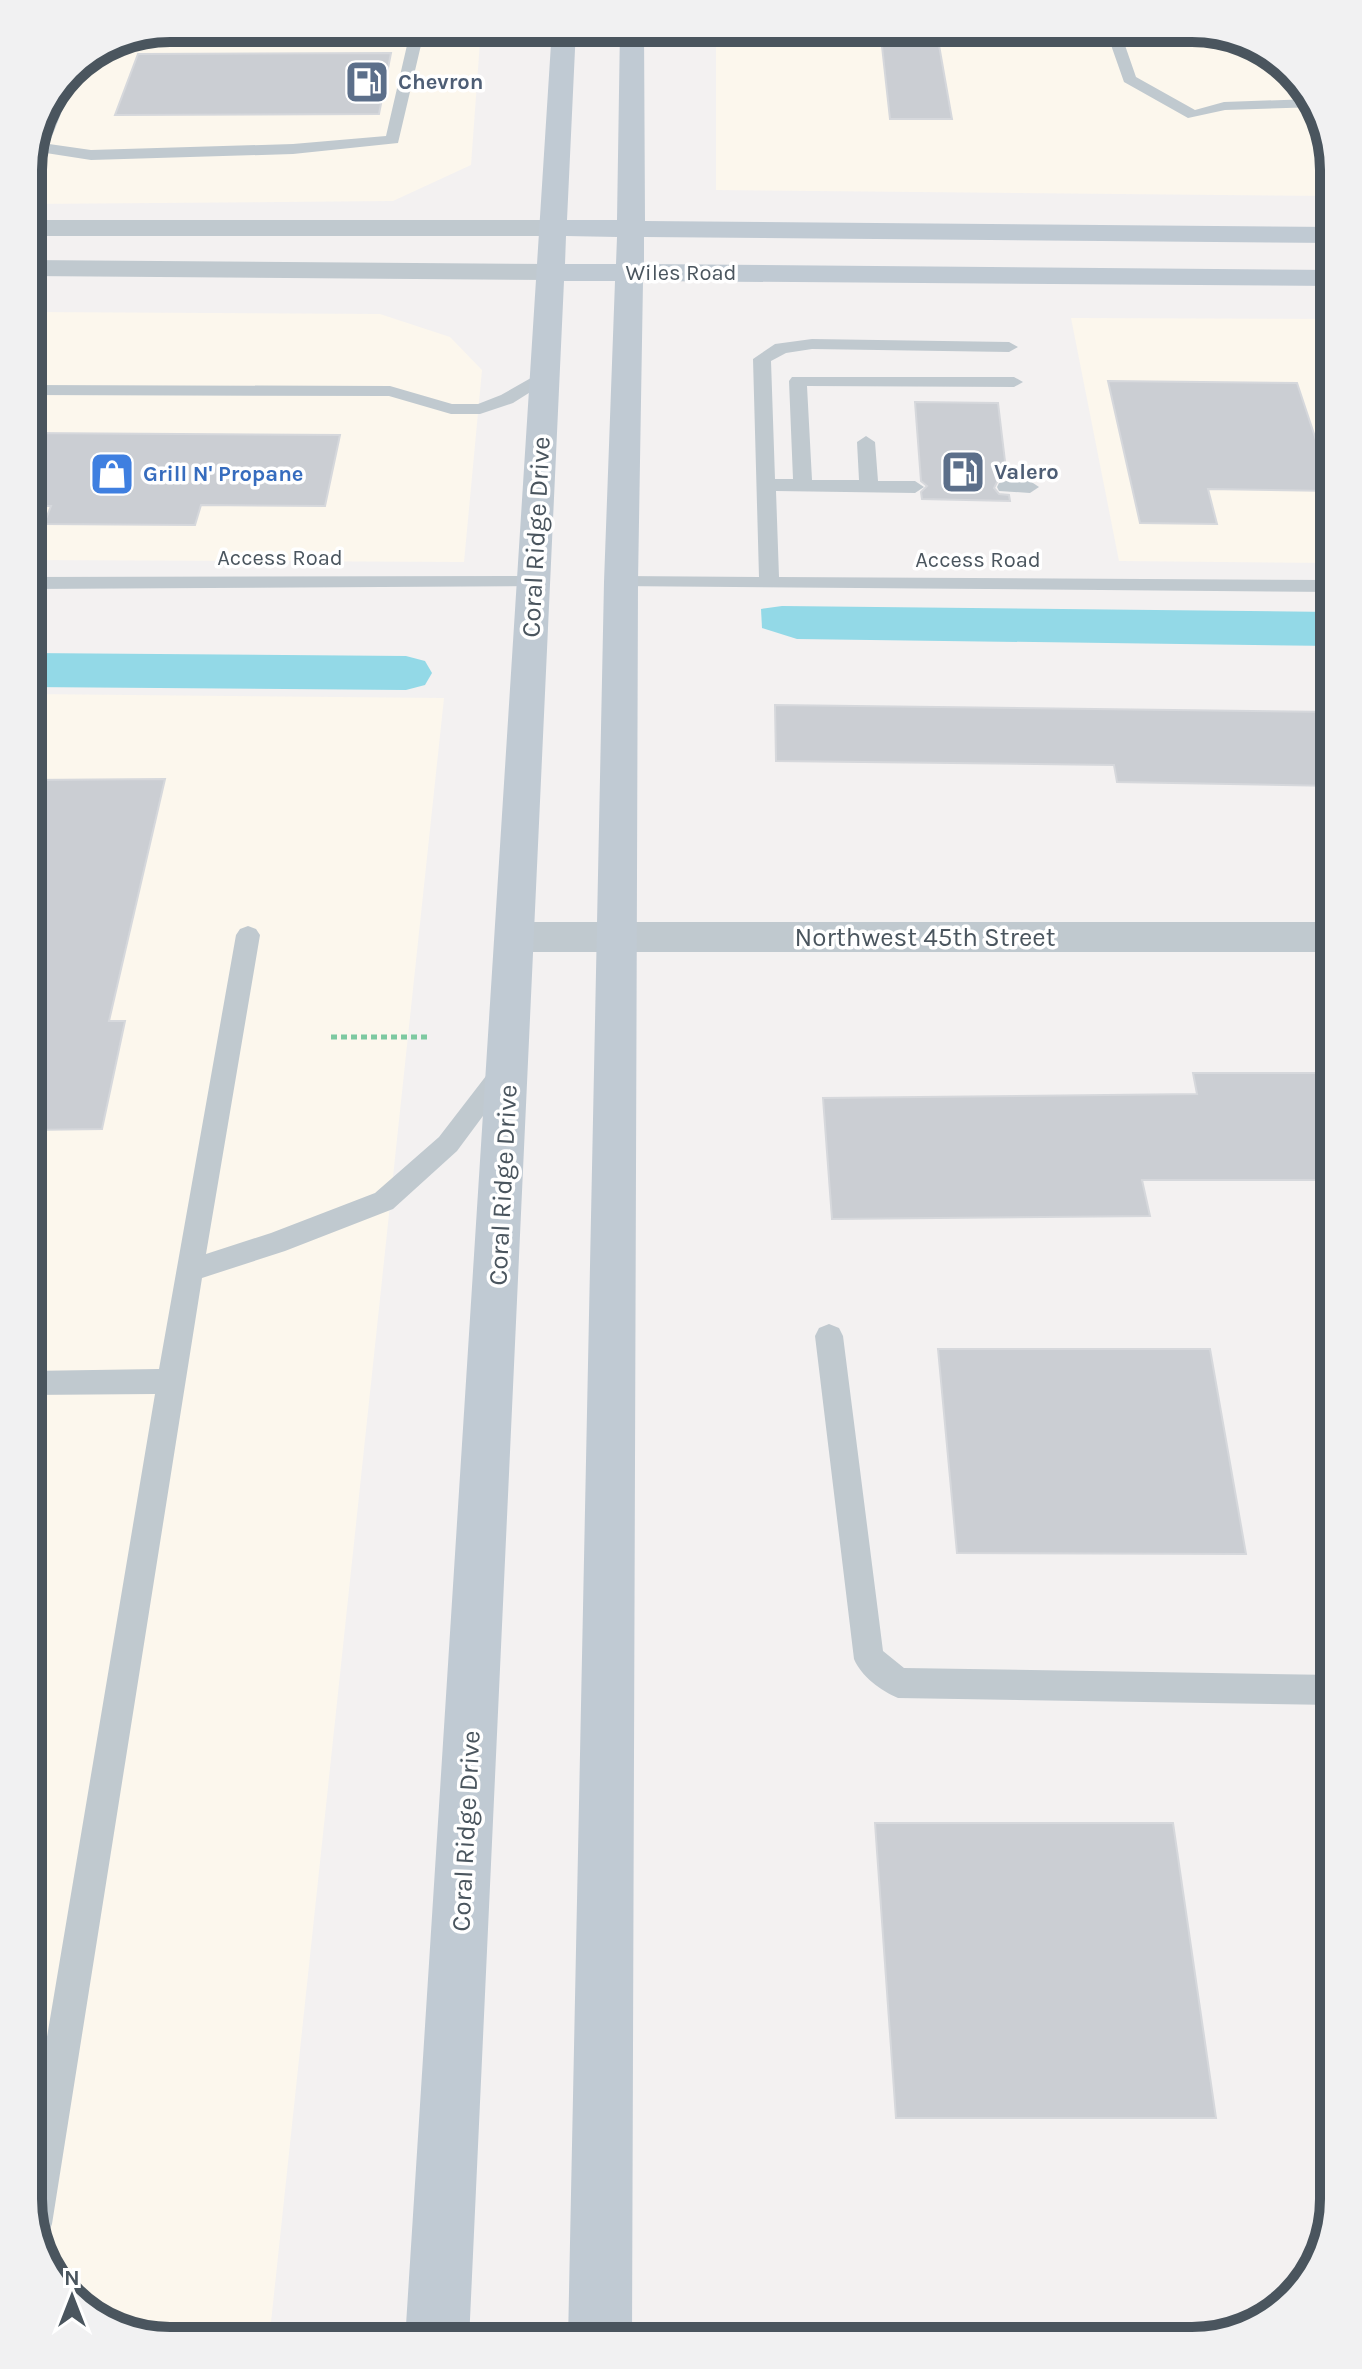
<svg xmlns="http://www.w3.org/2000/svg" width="1362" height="2369" viewBox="0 0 1362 2369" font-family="Karla,sans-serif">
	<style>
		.commercial { fill: #fcf7ed }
		.water { fill: #93d9e7 }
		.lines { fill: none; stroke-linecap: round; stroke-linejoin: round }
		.canal { fill: #93d9e7; fill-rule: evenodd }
		.building { fill: #cbced3; stroke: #d6d8dc; stroke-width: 2 }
		.path { stroke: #7dc9a1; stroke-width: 5; stroke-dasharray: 6 4; stroke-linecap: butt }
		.service { fill: #c0c9cf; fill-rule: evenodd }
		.minor { fill: #c0c9cf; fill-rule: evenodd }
		.tertiary { fill: #c0c9cf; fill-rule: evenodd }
		.secondary { fill: #c0cad3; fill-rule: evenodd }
		.labels { text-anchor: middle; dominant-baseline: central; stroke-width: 7; stroke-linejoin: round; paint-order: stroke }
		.far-service-label { font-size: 22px; font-weight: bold; fill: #4e5e75; stroke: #fff; text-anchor: start }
		.far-street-label { font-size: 22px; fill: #4a555e; stroke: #fff }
		.far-shop-label { font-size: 22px; font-weight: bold; fill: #366cbe; stroke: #fff; text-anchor: start }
		.street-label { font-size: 26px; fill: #4a555e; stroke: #fff }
		.rim { fill: none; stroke: #4a555e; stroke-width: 10 }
	</style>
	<rect width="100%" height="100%" fill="#f3f1f1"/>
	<g class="commercial">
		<path d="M 170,28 L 481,28 L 471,165 L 393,201 L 28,204 L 28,161 L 70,69 L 116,39 Z"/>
		<path d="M 716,28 L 1202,28 L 1271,52 L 1320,107 L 1334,170 L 1334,196 L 716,190 Z"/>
		<path d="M 28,312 L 380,314 L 450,337 L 482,370 L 464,562 L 28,560 Z"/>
		<path d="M 1071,318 L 1334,319 L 1334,563 L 1119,561 Z"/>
		<path d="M 28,694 L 444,698 L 269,2341 L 161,2341 L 91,2317 L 42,2262 L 28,2199 Z"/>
	</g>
	<path class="water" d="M 782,606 L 1334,612 L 1334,646 L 797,639 L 762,628 L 761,609 Z"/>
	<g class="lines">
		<path class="canal" d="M 28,653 L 406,656 L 425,661 L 432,673 L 425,685 L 406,690 L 28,687 Z"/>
	</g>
	<g class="building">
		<path d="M 880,28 L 936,28 L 952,119 L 890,119 Z"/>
		<path d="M 391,53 L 379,114 L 115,115 L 138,54 Z"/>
		<path d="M 1108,381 L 1297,383 L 1333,491 L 1208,489 L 1217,524 L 1140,523 Z"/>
		<path d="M 915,402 L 998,403 L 1007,478 L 998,480 L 994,488 L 999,494 L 1009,495 L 1010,501 L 922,499 L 921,492 L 927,486 L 921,481 Z"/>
		<path d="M 28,433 L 340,435 L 325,506 L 201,505 L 195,525 L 44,524 L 51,506 L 28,506 Z"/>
		<path d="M 775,705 L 1334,712 L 1334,786 L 1117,782 L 1114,765 L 776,761 Z"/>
		<path d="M 165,779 L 109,1021 L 125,1021 L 102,1129 L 28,1130 L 28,780 Z"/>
		<path d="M 1193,1073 L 1334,1073 L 1334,1180 L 1142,1180 L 1150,1216 L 832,1219 L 823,1098 L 1197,1094 Z"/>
		<path d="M 938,1349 L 1210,1349 L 1246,1554 L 957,1553 Z"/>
		<path d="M 875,1823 L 1173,1823 L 1216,2118 L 896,2118 Z"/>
	</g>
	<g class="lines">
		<path class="path" d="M 331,1037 L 429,1037"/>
		<g class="service">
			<path d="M 411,28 L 425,28 L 398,143 L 293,154 L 91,160 L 33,151 L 70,69 L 77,65 L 79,68 L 49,144 L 91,150 L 293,144 L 386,136 Z"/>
			<path d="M 1105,28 L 1119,28 L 1136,77 L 1195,110 L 1224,102 L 1312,99 L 1319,107 L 1225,110 L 1188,118 L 1124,82 Z"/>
			<path d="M 812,339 L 1009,342 L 1018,347 L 1009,352 L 812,349 L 786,353 L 771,361 L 775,479 L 793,479 L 789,381 L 792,377 L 1014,377 L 1023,382 L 1014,387 L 807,386 L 812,480 L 859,480 L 857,442 L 866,436 L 875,442 L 878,481 L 915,481 L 924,487 L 915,493 L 776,491 L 779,577 L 1334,580 L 1334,592 L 614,586 L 611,582 L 621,576 L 759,577 L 753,359 L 775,344 Z"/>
			<path d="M 545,370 L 551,371 L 554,375 L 551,379 L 513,403 L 480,414 L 451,414 L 389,396 L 28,395 L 28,385 L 390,386 L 452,404 L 478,404 L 501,395 Z"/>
			<path d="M 1006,481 L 1030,481 L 1039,487 L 1030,493 L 999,491 L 997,487 L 999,483 Z"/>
			<path d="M 532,576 L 542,582 L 539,586 L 28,589 L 28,577 Z"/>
			<path d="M 248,926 L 256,929 L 260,935 L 206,1254 L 271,1233 L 375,1193 L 439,1137 L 496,1063 L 505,1060 L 514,1063 L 517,1070 L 457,1151 L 393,1209 L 285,1251 L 202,1278 L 52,2224 L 47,2237 L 38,2241 L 28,2199 L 28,2150 L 155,1394 L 28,1395 L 28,1371 L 159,1369 L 236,935 L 240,929 Z"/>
			<path d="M 829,1324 L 839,1328 L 843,1336 L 883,1651 L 904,1668 L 1334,1675 L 1334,1705 L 898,1698 C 881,1691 861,1676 854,1659 L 815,1336 L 819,1328 Z"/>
		</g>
		<path class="minor" d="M 516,922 L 1334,922 L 1334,952 L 516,952 L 502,947 L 496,937 L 502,927 Z"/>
		<g class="tertiary">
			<path d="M 28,220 L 552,220 L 562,222 L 566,228 L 562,234 L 552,236 L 28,236 Z"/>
			<path d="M 28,260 L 551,264 L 561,266 L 565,272 L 561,278 L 551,280 L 28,276 Z"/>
		</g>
		<path class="secondary" d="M 552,28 L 576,28 L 567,220 L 617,220 L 620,28 L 644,28 L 645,221 L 1334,227 L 1334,243 L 644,237 L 644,264 L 1334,270 L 1334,286 L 643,281 L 638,582 L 632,2341 L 568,2341 L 604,582 L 615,281 L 564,281 L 469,2341 L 405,2341 ZM 566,236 L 617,237 L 616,264 L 565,264 Z"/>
	</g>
	<defs>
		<g id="fuel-square" transform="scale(2.3)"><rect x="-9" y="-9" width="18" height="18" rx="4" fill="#5c6f8a" stroke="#fff"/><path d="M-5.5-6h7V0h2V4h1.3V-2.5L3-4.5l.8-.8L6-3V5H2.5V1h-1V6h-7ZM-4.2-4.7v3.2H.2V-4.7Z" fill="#fff"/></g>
		<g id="shop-square" transform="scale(2.3)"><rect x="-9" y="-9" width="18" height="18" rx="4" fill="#3f7fe0" stroke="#fff"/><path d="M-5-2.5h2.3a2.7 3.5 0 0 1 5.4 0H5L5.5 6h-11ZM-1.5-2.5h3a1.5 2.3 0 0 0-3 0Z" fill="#fff"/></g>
	</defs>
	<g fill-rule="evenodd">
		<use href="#fuel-square" x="367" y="82"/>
		<use href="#fuel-square" x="963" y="472"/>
		<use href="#shop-square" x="112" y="474"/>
	</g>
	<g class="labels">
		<g class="far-service-label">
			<text x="398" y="82">Chevron</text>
			<text x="994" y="472">Valero</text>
		</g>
		<g class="far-street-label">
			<text x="681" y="273">Wiles Road</text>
			<text x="280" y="558">Access Road</text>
			<text x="978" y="560">Access Road</text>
		</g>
		<g class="far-shop-label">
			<text x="143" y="474">Grill N' Propane</text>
		</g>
		<g class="street-label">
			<text transform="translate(536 537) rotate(-87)">Coral Ridge Drive</text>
			<text x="925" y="937">Northwest 45th Street</text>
			<text transform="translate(503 1185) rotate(-87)">Coral Ridge Drive</text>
			<text transform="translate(466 1831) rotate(-87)">Coral Ridge Drive</text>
		</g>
	</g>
	<path d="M0 0H1362V2369H0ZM170 42H1192A128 128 0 0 1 1320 170V2199A128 128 0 0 1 1192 2327H170A128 128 0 0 1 42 2199V170A128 128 0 0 1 170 42Z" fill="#f1f1f2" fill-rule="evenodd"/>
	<path class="rim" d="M170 42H1192A128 128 0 0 1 1320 170V2199A128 128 0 0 1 1192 2327H170A128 128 0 0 1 42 2199V170A128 128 0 0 1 170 42Z"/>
	<g transform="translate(72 2297)" stroke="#ffffff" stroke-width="6" paint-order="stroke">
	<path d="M0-6L14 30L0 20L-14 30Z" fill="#4a555e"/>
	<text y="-12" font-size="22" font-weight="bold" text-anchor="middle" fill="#4a555e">N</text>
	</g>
</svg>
